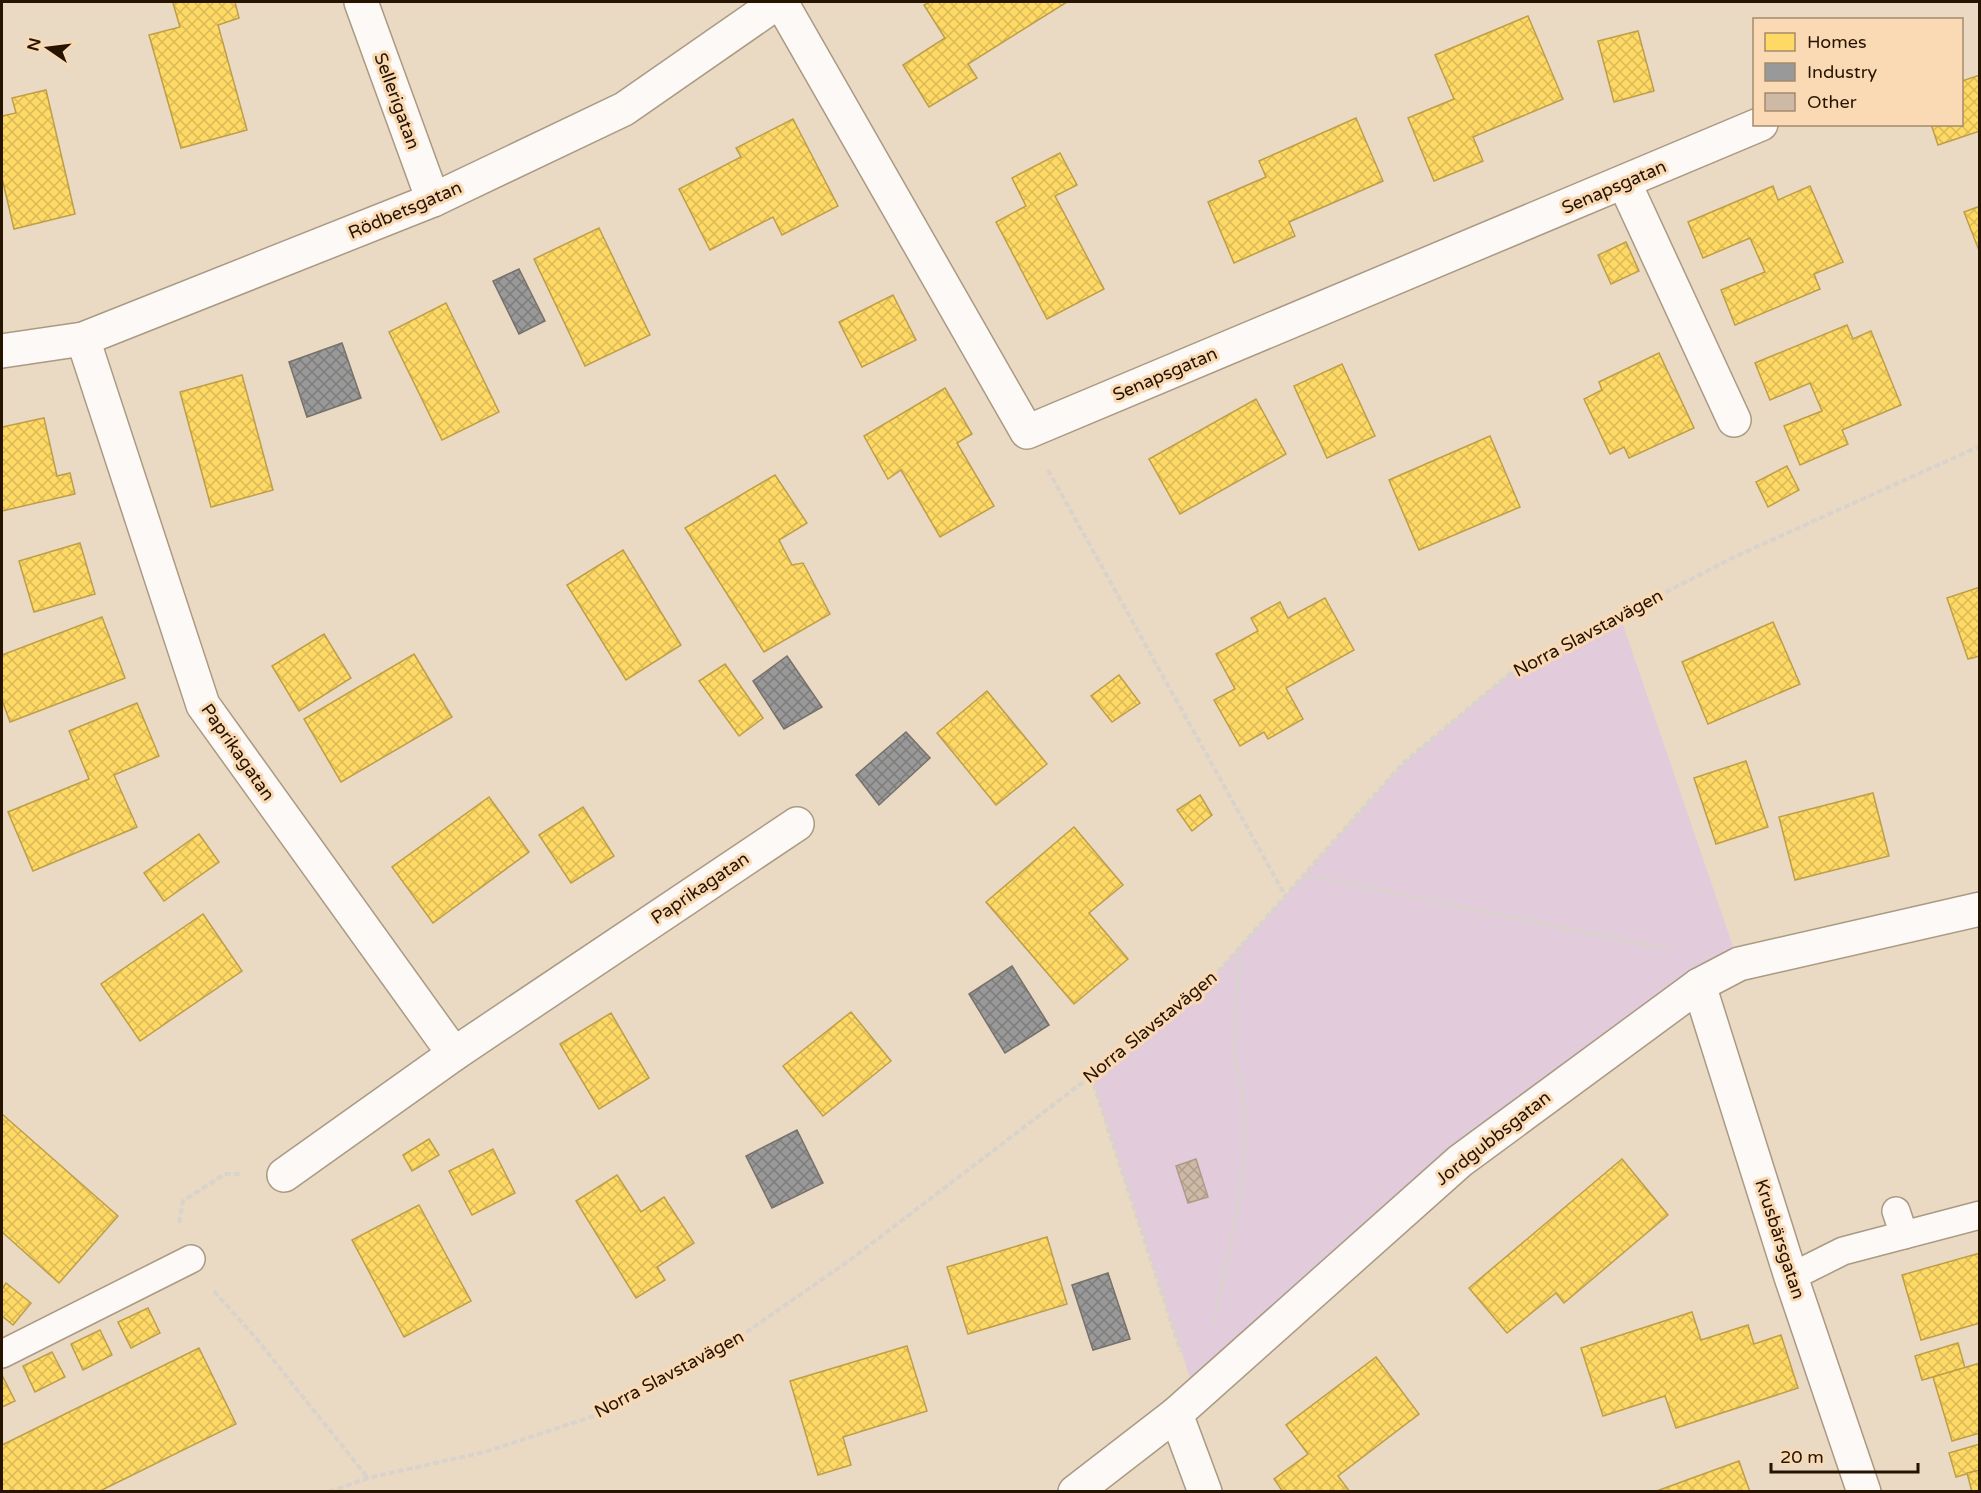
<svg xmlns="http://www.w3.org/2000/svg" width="1981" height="1493" viewBox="0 0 1981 1493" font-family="'Varela Round',sans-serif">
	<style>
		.green { fill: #e2cbda }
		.homes { fill: url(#homes-cross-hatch); stroke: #be9e47; stroke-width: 1.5 }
		.industry { fill: url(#industry-cross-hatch); stroke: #76716b; stroke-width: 1.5 }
		.building { fill: url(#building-cross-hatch); stroke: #af9a89; stroke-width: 1.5 }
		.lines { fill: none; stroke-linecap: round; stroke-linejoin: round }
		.lane-casing { stroke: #aa9a83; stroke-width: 30 }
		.street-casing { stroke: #aa9a83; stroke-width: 36 }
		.path { stroke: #d9d3cc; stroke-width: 4; stroke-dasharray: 6 3; stroke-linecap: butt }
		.lane { stroke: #fcf9f6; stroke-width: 27 }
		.street { stroke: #fcf9f6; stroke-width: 33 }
		.labels { text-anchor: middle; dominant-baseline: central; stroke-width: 6; stroke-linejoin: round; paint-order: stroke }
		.street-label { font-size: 18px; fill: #261300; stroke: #f9dab4 }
	</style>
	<defs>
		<pattern id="homes-cross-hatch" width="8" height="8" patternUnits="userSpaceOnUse" patternTransform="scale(1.5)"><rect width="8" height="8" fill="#ffd966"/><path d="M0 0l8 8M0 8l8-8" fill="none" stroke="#dab957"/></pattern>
		<pattern id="industry-cross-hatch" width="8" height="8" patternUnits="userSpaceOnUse" patternTransform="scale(1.5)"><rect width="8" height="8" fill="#999"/><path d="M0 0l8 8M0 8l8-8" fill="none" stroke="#7d7c7a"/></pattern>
		<pattern id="building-cross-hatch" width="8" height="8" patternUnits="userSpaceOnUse" patternTransform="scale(1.5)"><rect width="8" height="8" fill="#cdb9a6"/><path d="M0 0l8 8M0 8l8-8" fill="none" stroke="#b09e8d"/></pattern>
	</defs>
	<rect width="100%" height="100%" fill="#ead9c3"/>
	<path class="green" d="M 1620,616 L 1739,964 L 1699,985 L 1196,1396 L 1091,1076 L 1210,981 L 1403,764 L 1513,671 Z"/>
	<g class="homes">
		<path d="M 179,2 L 235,2 L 239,18 L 218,25 L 247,130 L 181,148 L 149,35 L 180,27 L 173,3 Z"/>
		<path d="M 930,2 L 1067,2 L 968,64 L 977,78 L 929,107 L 903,65 L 945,38 L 924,5 Z"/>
		<path d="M 1528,16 L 1563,99 L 1473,137 L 1483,161 L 1434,181 L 1408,118 L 1454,99 L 1435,55 Z"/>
		<path d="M 1638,31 L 1654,91 L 1614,102 L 1598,41 Z"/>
		<path d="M 1980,75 L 1980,131 L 1938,145 L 1931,124 L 1962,124 L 1962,81 Z"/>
		<path d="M 46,90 L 75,214 L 14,229 L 2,178 L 2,116 L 16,113 L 12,98 Z"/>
		<path d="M 1356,118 L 1383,181 L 1289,222 L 1295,236 L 1234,263 L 1208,202 L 1266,177 L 1259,161 Z"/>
		<path d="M 793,119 L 838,206 L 782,235 L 773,217 L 710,250 L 679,189 L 741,157 L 736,148 Z"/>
		<path d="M 1060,153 L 1077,185 L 1055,196 L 1104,289 L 1047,319 L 996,222 L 1026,206 L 1012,178 Z"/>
		<path d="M 1773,186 L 1778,200 L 1810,186 L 1843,262 L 1814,274 L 1820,289 L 1735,325 L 1721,290 L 1765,272 L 1750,238 L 1703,258 L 1688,222 Z"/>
		<path d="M 1980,206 L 1980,253 L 1964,212 Z"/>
		<path d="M 599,228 L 650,335 L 585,366 L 534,259 Z"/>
		<path d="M 1626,242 L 1639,271 L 1611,284 L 1598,255 Z"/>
		<path d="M 893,295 L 916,340 L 862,367 L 839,322 Z"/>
		<path d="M 446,303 L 499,412 L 442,440 L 389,332 Z"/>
		<path d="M 1847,325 L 1853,339 L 1871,331 L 1901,405 L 1842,430 L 1848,444 L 1800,465 L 1784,426 L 1822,411 L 1810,383 L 1770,400 L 1755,363 Z"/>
		<path d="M 1659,353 L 1694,428 L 1629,458 L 1624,447 L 1610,454 L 1584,399 L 1602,390 L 1599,382 Z"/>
		<path d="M 1342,364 L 1375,436 L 1327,458 L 1294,386 Z"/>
		<path d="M 242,375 L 273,490 L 211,507 L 180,392 Z"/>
		<path d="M 945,388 L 972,434 L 957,443 L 994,506 L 940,537 L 901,470 L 888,479 L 864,436 Z"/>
		<path d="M 1256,399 L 1286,454 L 1180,514 L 1149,459 Z"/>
		<path d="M 44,418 L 57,476 L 70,473 L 75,494 L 2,511 L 2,427 Z"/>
		<path d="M 1490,436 L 1520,507 L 1419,550 L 1389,480 Z"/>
		<path d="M 1787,466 L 1799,490 L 1768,507 L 1756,482 Z"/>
		<path d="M 775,475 L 807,523 L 779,540 L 792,565 L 803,563 L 830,614 L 764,652 L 685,528 Z"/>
		<path d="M 80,543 L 95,594 L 34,612 L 19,561 Z"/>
		<path d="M 623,550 L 681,645 L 626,680 L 567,585 Z"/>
		<path d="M 1980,587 L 1980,656 L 1968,659 L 1947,598 Z"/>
		<path d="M 1325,598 L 1354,650 L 1286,688 L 1303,719 L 1268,739 L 1264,732 L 1240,746 L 1214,700 L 1235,689 L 1216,654 L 1258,631 L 1251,618 L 1280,602 L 1288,618 Z"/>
		<path d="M 102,617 L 125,678 L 10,722 L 2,700 L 2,655 Z"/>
		<path d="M 1773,622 L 1800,684 L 1708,724 L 1682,662 Z"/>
		<path d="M 324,634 L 351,678 L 299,711 L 272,666 Z"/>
		<path d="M 414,654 L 452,717 L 341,782 L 304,719 Z"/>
		<path d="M 725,664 L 763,718 L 739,736 L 699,681 Z"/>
		<path d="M 1119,675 L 1140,703 L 1112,722 L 1091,696 Z"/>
		<path d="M 987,691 L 1047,764 L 996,805 L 937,733 Z"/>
		<path d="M 137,703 L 159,756 L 114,775 L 137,827 L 33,871 L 8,812 L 89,779 L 69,731 Z"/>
		<path d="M 1746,761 L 1768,827 L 1716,844 L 1694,778 Z"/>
		<path d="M 1873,793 L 1889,856 L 1795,880 L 1779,817 Z"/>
		<path d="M 1200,795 L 1212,815 L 1192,831 L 1177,810 Z"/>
		<path d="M 489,797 L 529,852 L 433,923 L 392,867 Z"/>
		<path d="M 583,807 L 614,856 L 571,883 L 539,835 Z"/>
		<path d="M 1074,827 L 1123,885 L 1089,913 L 1128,959 L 1074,1004 L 986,902 Z"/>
		<path d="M 199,834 L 219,862 L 164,901 L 144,873 Z"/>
		<path d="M 203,914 L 242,971 L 140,1041 L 101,984 Z"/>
		<path d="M 851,1012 L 891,1061 L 823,1116 L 783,1066 Z"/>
		<path d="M 611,1013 L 649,1078 L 599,1109 L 560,1044 Z"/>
		<path d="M 2,1114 L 118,1216 L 59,1283 L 2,1232 Z"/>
		<path d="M 429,1139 L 439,1155 L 412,1171 L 403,1155 Z"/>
		<path d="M 493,1149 L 515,1193 L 472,1215 L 449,1171 Z"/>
		<path d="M 1622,1159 L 1668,1215 L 1564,1303 L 1556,1293 L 1507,1333 L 1469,1288 Z"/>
		<path d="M 617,1175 L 641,1212 L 664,1197 L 694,1243 L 657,1267 L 665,1280 L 636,1298 L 576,1201 Z"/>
		<path d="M 419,1205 L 471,1301 L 404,1337 L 352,1240 Z"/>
		<path d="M 1047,1237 L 1067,1304 L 968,1334 L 947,1267 Z"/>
		<path d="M 1980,1253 L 1980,1323 L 1921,1340 L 1902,1275 Z"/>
		<path d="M 6,1283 L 31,1303 L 13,1325 L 2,1316 L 2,1289 Z"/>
		<path d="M 148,1308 L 160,1333 L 131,1348 L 118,1322 Z"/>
		<path d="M 1692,1312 L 1701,1340 L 1748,1325 L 1754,1344 L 1781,1335 L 1798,1388 L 1676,1428 L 1665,1396 L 1603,1416 L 1581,1348 Z"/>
		<path d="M 100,1330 L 112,1355 L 83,1370 L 71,1344 Z"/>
		<path d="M 1958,1343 L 1965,1368 L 1922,1380 L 1915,1356 Z"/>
		<path d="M 907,1346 L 927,1411 L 843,1437 L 851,1465 L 818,1475 L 790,1381 Z"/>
		<path d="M 199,1348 L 236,1424 L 98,1492 L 2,1492 L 2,1445 Z"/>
		<path d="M 52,1352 L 65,1377 L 35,1392 L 23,1366 Z"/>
		<path d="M 1376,1357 L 1419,1414 L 1338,1476 L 1350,1492 L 1283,1492 L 1274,1479 L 1308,1454 L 1286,1425 Z"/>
		<path d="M 1980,1363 L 1980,1433 L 1952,1441 L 1933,1377 Z"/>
		<path d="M 2,1375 L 15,1401 L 2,1407 Z"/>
		<path d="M 1980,1444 L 1980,1470 L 1956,1477 L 1949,1453 Z"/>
		<path d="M 1739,1461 L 1750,1492 L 1654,1492 Z"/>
		<path d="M 1980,1470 L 1980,1492 L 1972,1492 L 1967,1473 Z"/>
	</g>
	<g class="industry">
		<path d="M 519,269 L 545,321 L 519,334 L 493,281 Z"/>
		<path d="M 342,343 L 361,398 L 307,417 L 289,362 Z"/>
		<path d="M 787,656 L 822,707 L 784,729 L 753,681 Z"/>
		<path d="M 906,732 L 930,758 L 879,805 L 856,775 Z"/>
		<path d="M 1012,966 L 1049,1025 L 1005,1053 L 969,994 Z"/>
		<path d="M 797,1130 L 823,1183 L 772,1208 L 746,1156 Z"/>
		<path d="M 1108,1273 L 1130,1339 L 1093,1350 L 1072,1285 Z"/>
	</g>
	<path class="building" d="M 1196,1159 L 1208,1197 L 1188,1203 L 1176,1166 Z"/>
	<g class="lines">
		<g class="lane-casing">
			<g id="lane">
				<path d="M 1896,1211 L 1904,1235"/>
				<path d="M 1791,1277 L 1843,1251 L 1980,1215"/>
				<path d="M 2,1354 L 191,1259"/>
			</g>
		</g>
		<g class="street-casing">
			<g id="street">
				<path d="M 361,2 L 433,200"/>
				<path d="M 781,2 L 1027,432 L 1761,124"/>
				<path d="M 1624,182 L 1734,420"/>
				<path d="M 83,339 L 203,705 L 454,1054 L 797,824"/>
				<path d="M 2,351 L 83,339 L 433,200 L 624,109 L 778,2"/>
				<path d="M 1699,985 L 1791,1277 L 1864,1492"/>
				<path d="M 284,1175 L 454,1054"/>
				<path d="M 1176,1414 L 1205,1492"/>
				<path d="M 1075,1492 L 1176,1414 L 1460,1161 L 1699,985 L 1739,964 L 1980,909"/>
			</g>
		</g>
		<g class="path">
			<path d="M 1048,470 L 1286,897"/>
			<path d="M 1307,875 L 1672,950"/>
			<path d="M 1091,1076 L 1181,1352"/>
			<path d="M 179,1223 L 183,1201 L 225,1174 L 241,1174"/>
			<path d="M 214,1291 L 255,1337 L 368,1478"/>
			<path d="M 1214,1321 L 1237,1213 L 1245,1146 L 1244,1100 L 1235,1058 L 1235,1029 L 1240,948"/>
			<path d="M 329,1492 L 368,1478 L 485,1452 L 600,1414 L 728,1345 L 850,1260 L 1091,1076 L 1210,981 L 1402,764 L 1513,671 L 1734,557 L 1980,446"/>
		</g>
		<use href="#lane" class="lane"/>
		<use href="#street" class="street"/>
	</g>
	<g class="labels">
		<g class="street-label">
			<text transform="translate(397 101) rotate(70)">Sellerigatan</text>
			<text transform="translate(1614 187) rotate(-23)">Senapsgatan</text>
			<text transform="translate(405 210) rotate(-23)">Rödbetsgatan</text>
			<text transform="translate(1165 374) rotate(-23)">Senapsgatan</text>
			<text transform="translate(1588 633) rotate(-28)">Norra Slavstavägen</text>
			<text transform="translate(238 752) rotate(55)">Paprikagatan</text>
			<text transform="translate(700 888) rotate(-34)">Paprikagatan</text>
			<text transform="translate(1150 1027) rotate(-39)">Norra Slavstavägen</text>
			<text transform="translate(1493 1138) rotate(-38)">Jordgubbsgatan</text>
			<text transform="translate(1780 1239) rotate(72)">Krusbärsgatan</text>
			<text transform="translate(669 1374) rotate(-28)">Norra Slavstavägen</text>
		</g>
	</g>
	<rect width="1981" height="1493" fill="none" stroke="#261300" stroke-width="6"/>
	<rect x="1753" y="18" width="210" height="108" fill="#f9dab4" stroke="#a58a6c" stroke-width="1.5"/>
	<rect x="1765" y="33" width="30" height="18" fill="#ffd966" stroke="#a58a6c" stroke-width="1.5"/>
	<text x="1807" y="48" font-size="18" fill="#261300">Homes</text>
	<rect x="1765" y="63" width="30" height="18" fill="#999999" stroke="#a58a6c" stroke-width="1.5"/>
	<text x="1807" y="78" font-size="18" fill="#261300">Industry</text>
	<rect x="1765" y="93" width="30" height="18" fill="#cdb9a6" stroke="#a58a6c" stroke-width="1.5"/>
	<text x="1807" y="108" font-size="18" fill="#261300">Other</text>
	<g transform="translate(48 48) rotate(284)" stroke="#f9dab4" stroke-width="4.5" paint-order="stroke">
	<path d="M0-4.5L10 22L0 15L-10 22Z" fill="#261300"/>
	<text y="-9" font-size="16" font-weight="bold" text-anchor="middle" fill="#261300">N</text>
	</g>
	<path d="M1771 1463v9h147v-9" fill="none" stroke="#261300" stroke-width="3"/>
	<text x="1780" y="1463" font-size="18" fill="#261300" stroke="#f9dab4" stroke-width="4.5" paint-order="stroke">20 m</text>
</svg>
